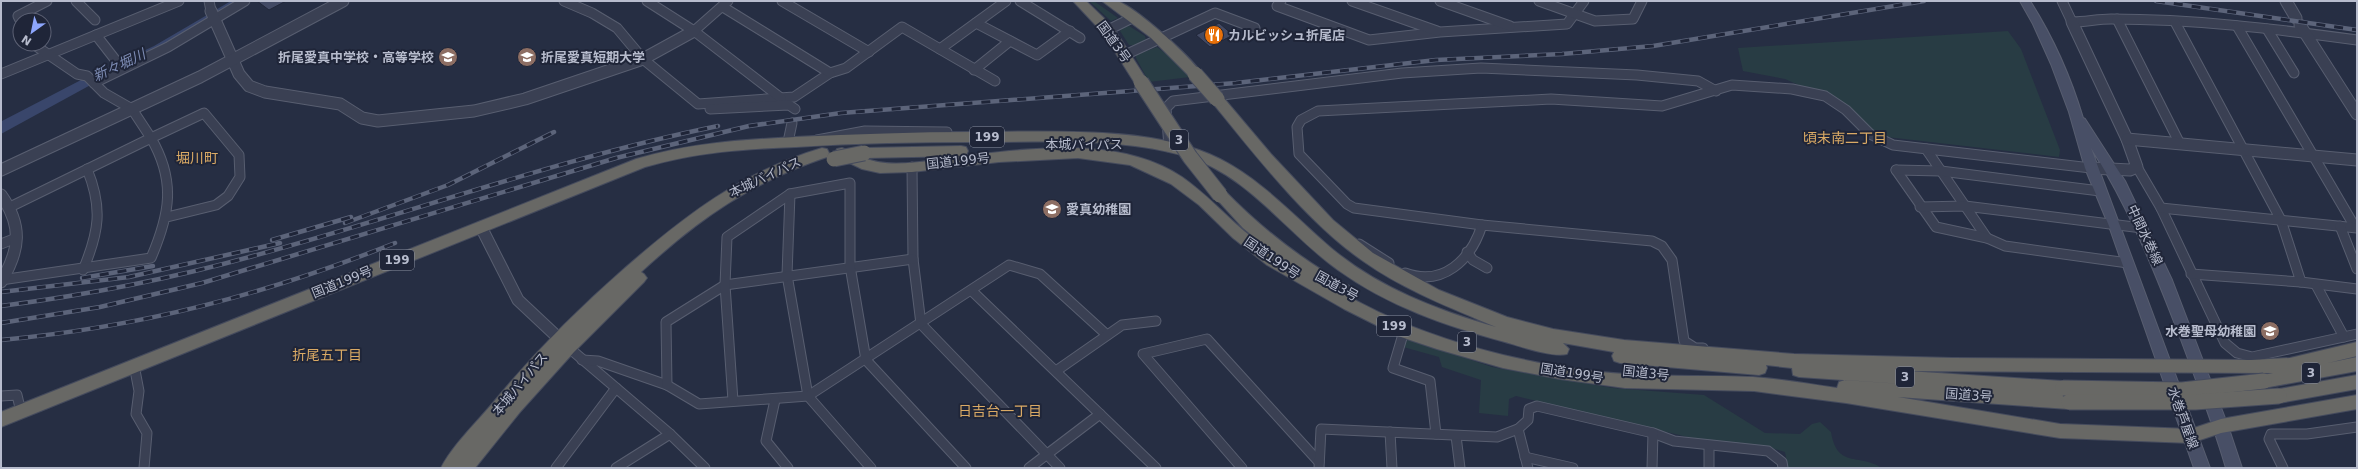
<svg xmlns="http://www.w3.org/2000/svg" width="2358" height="469" viewBox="0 0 2358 469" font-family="'DejaVu Sans','Noto Sans JP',sans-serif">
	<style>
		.green { fill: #283c44 }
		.water { fill: #39466b }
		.building { fill: #424a64; stroke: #21273a }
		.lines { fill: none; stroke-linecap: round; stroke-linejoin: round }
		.minor-casing { stroke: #585e70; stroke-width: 11 }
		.tertiary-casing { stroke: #585e70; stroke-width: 13 }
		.secondary-casing { stroke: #585e70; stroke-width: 2 }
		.trunk-casing { stroke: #454b5d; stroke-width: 2 }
		.minor { stroke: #3a4053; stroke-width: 9 }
		.tertiary { stroke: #3a4053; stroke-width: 11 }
		.secondary { fill: #484f66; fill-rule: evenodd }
		.trunk { fill: #686865; fill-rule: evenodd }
		.rail-casing { stroke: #5c647a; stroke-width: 4.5 }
		.rail { stroke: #1f2538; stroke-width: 3; stroke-dasharray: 9; stroke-linecap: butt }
		.trunk-bridge-casing { stroke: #454b5d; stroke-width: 17; stroke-linecap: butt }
		.trunk-bridge { stroke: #686865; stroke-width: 15 }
		.labels { text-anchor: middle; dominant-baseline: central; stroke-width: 4; stroke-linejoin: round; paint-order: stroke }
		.shield { fill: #1f2538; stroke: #898fa0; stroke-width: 1 }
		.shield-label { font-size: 12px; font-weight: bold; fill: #b7bccd }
		.poi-label { font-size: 13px; font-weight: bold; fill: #b7bccd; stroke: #1f2538; text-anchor: start }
		.street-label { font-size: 13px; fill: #b7bccd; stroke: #1f2538 }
		.water-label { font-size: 14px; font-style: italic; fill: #7e8db5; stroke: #1f2538 }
		.neighbourhood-label { font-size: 14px; fill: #daaa65; stroke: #1f2538 }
	</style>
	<rect width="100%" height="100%" fill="#262e43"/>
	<g class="green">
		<path d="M 1089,1 L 1094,1 L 1118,18 L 1111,21 Z"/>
		<path d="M 1129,26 L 1145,36 L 1146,41 L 1136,46 L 1129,45 L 1120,31 L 1123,27 Z"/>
		<path d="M 2008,31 L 2021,49 L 2060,150 L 2059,157 L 1887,137 L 1847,116 L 1819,94 L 1785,79 L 1743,71 L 1738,48 Z"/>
		<path d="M 1157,47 L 1179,64 L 1190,77 L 1149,82 L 1136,58 L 1136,55 Z"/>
		<path d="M 1398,335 L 1492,367 L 1613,388 L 1704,395 L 1765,433 L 1800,434 L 1812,424 L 1820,422 L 1831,432 C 1837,469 1859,453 1882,468 L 1788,468 L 1785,452 L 1764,446 L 1696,439 L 1516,396 L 1509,399 L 1508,416 L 1479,413 L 1481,380 L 1442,367 L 1439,357 L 1396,345 Z"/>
	</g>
	<path class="water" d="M 231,1 L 244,1 L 1,134 L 2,121 L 81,80 L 154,46 Z"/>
	<g class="building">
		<path d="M 257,1 L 286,1 L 269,10 Z"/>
		<path d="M 1219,23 L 1233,35 L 1210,47 L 1196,35 Z"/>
	</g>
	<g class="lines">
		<g class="minor-casing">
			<g id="minor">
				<path d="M 76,1 L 95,20"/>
				<path d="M 209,1 L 211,11"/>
				<path d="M 564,1 L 592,13 L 617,28 L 643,59 L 698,104 L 794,97 L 830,73 L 846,68 L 902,27 L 995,81"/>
				<path d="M 647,1 L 694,31 L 781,98"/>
				<path d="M 782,1 L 869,52"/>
				<path d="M 1020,1 L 1080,38"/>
				<path d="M 1281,1 L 1277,6 L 1369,40 L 1440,32 L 1567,24 L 1584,1"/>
				<path d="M 1352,1 L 1437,31"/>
				<path d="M 1440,1 L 1510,26"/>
				<path d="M 1539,1 L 1595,21 L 1633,19 L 1642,1"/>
				<path d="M 2062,1 L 2072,22 C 2085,22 2098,19 2111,19 C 2194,19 2276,29 2357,40"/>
				<path d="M 723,7 L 830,73"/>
				<path d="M 2117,19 L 2179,142"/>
				<path d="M 20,20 L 18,16 L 47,1"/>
				<path d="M 2175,22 L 2281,220 L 2301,282"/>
				<path d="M 976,23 L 1037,55 L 1070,31"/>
				<path d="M 2237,26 L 2355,227"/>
				<path d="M 2267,29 L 2294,73"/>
				<path d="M 1108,30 L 1134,17"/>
				<path d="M 694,31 L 728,1"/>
				<path d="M 96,35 L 117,62"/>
				<path d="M 940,49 L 1006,1"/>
				<path d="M 1125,55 L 1215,13 L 1255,28"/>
				<path d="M 974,70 L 1010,41"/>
				<path d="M 1,74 L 179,1"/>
				<path d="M 94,83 L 168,47 L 245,1"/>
				<path d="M 710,109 L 789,105 L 795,109"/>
				<path d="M 817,140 L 865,131 L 947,132"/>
				<path d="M 788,142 L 792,123"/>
				<path d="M 1169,147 L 1166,108 L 1173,101 L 1402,73 L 1481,68 L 1637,75 L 1698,81 L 1716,91"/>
				<path d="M 1926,149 L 1987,238"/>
				<path d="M 912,167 L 913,259 L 921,324 L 1060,468"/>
				<path d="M 2137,167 L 2161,208 L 2225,343 L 2237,353 L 2252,357 L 2357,334"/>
				<path d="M 1896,170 L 1936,227 L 1987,238 L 2005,246 L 2128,263"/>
				<path d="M 1896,170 L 1941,171 L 2100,191"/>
				<path d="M 790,194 L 787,275 L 808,396 L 871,468"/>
				<path d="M 10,207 L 151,138 L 132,109 L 104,93 L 87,76 L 77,74 L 33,44"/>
				<path d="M 1920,207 L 1965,206 L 2142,228"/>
				<path d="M 2161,208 L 2357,228"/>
				<path d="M 1482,225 L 1354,208 L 1347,204 L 1299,154 L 1297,127 L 1301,120 L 1318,111 L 1551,99 L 1662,106 L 1732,85 L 1792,89 L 1825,96 L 1846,110 L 1870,134 L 1893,145 L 2091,168"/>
				<path d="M 2340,226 L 2357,269"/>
				<path d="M 1,244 L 16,238"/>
				<path d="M 1359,244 L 1389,263"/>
				<path d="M 1467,252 L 1473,260 L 1487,268"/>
				<path d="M 83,270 C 99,232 103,208 87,169"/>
				<path d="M 1405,273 C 1443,287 1471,260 1482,225 L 1652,241 L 1662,246 L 1672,260 L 1684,341 L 1695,348 L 1703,348"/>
				<path d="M 2191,274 L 2301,282 L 2357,289"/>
				<path d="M 1,280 L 151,258 C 170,214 176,181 151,138 L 204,113 L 239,155 L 240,177 L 228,196 L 216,205 L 167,217"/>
				<path d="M 2316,285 L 2344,337"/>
				<path d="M 972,291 L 1156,468"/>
				<path d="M 1404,331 L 1393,368 L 1430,381 L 1436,434"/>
				<path d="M 568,347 L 670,434 L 705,468"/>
				<path d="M 582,360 L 598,361 L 667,385 L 699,404 L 808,396 L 1009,265 L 1040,274 L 1107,335"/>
				<path d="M 134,365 L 139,391 L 136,414 L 147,433 L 144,468"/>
				<path d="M 1056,371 L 1122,325 L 1156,321"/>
				<path d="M 667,385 L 666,322 L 725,285 L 913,259"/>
				<path d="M 1,396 L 17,395 L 21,412"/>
				<path d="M 775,400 L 766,441 L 788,468"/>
				<path d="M 733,401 L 725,285 L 727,237 L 790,194 L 850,183 L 850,266 L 866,360 L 966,468"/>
				<path d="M 1518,429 L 1528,468"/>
				<path d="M 1390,432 L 1392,468"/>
				<path d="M 1456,436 L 1460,468"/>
				<path d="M 1709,446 L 1709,468"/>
				<path d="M 1525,457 L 1573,468"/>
				<path d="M 556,468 L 616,388"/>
				<path d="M 616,468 L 670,434"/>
				<path d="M 1029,468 L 1100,414"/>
				<path d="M 1242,468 L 1143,354 L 1207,339 L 1319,462"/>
				<path d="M 1319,468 L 1321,429 L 1497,437 L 1518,429 L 1528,420 L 1529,409 L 1537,406 L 1653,433 L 1674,441 L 1768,451 L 1782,462 L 1783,468"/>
				<path d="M 1652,468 L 1653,433"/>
				<path d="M 2283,468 L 2269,439 L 2271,434 L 2307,434 L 2357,427"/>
			</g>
		</g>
		<g class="tertiary-casing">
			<g id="tertiary">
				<path d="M 2286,1 L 2296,18"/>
				<path d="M 211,11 L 239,74 L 249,86 L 265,92 L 340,104 L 362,118 L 378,121 L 474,111 L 525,99 L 643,59 L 694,31"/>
				<path d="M 2072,22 L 2127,139 L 2137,167 L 2130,170 L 2091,168"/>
				<path d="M 2300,25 L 2357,114"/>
				<path d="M 2127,139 L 2357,160"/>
				<path d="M 1,170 L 200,77 L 343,1"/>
				<path d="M 1,195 C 23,226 20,250 1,282"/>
				<path d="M 481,227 L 518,300 L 566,345"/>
			</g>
		</g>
		<g class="secondary-casing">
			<path id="secondary" d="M 2020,1 L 2030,1 C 2053,37 2071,78 2083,118 L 2085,119 L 2125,181 L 2172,280 L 2228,426 L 2242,468 L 2226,468 C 2213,423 2196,380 2180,337 C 2155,272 2129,207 2091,148 L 2210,468 L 2194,468 L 2109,226 L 2085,168 L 2069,112 L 2051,64 L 2033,24 Z"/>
		</g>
		<g class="trunk-casing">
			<g id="trunk">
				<path d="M 1073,1 L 1086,1 L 1113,27 L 1148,82 L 1146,85 L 1136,85 L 1103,33 Z"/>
				<path d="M 1102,1 C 1106,1 1113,0 1117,1 C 1136,7 1191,57 1202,74 L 1200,77 L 1190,77 L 1150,37 Z"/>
				<path d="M 1217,94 L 1222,96 L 1271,154 L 1333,220 L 1373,253 L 1439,290 L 1507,317 L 1553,329 L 1624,340 L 1794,354 L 1953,358 L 2251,360 L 2290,358 L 2357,342 L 2357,356 L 2328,363 L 2357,357 L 2357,371 L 2264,388 L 2258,386 L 2256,381 L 2258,376 L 2273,373 L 1907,371 L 2063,381 L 2069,383 L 2071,388 L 2069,393 L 2064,395 L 2075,397 L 2077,402 L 2075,407 L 2069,409 L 1898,397 L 2060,424 L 2191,429 L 2221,419 L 2357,395 L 2357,409 L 2221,433 L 2191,443 L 2060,438 L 1846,403 L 1754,391 L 1625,388 L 1560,379 L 1503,368 L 1437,349 L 1398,336 L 1344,309 L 1267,265 L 1233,238 L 1199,205 L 1171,184 L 1130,165 L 1078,158 L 999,162 L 912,172 L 880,173 L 862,169 L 837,157 L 835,153 L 837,149 L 842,148 L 858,155 L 859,149 L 864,148 L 961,146 L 966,147 L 968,151 L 966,155 L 961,156 L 865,158 C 890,170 936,159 964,156 C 1034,148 1120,136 1182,177 C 1205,193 1223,213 1244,231 C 1255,240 1266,248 1277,257 L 1281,259 L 1243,228 L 1213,195 L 1215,191 L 1225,191 C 1263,230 1303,261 1351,287 L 1353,291 L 1348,296 C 1427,341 1535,368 1626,374 C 1668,377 1711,375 1753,377 C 1781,379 1809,384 1837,388 L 1839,382 L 1845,380 L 1932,386 L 1799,377 L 1793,375 L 1792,368 L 1766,365 L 1767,368 L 1765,373 L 1759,375 L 1620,363 L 1614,361 L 1612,356 L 1614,352 L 1563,343 L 1569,349 L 1567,354 C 1553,358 1519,346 1505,342 C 1446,326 1388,306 1338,270 C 1286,233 1249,175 1185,156 C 1119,137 1046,142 979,142 C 918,142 857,143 796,147 C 743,149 697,152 645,167 L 1,427 L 1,412 L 636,159 C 690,143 739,140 795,137 C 855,134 915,132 975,132 C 1048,132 1154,125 1220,159 C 1263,181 1295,217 1331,248 C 1379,288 1437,310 1496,327 C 1451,308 1404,290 1363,261 C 1307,222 1255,155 1212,102 L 1210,99 L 1212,96 Z"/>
				<path d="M 822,148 L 827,149 L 829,153 L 827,157 C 750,183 700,218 641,272 L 644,274 L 647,278 L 644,282 L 574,352 L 520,412 L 475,468 L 441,468 C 452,446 476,423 492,404 C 533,354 577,310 625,268 C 687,214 742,172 822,148 Z"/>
				<path d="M 2357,375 L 2357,389 L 2279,403 L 2273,401 L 2271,396 L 2273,391 L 2279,389 Z"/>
			</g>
		</g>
		<use href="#minor" class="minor"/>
		<use href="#tertiary" class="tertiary"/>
		<use href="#secondary" class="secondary"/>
		<use href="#trunk" class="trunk"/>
		<g class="rail-casing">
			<g id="rail">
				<path d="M 2156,1 L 2357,30"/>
				<path d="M 345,223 L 448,185 L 554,132"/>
				<path d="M 272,240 L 351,217"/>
				<path d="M 82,278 L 153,266"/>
				<path d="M 1,292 L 129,277 L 280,243"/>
				<path d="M 1,306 C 86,295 170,279 253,256 C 408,214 560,158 718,126"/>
				<path d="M 1,323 L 100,307 L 202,283 L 616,158 L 749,126 L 841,113 L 1236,83 L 1436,60 L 1562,54 L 1653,46 L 1924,1"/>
				<path d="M 1,340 C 141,327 264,295 395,243"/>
			</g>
		</g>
		<use href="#rail" class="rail"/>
		<g class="trunk-bridge-casing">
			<g id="trunk-bridge">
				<path d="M 1195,74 L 1217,99"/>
				<path d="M 1141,82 L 1190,157 L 1220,195"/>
				<path d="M 834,159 L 864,153"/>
				<path d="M 2063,388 L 2182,390 L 2264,381"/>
				<path d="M 2069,402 L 2195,402 L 2279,396"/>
			</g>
		</g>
		<use href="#trunk-bridge" class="trunk-bridge"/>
	</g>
	<defs>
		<g id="restaurant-disc" transform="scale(1)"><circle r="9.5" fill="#e8710a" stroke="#1f2538"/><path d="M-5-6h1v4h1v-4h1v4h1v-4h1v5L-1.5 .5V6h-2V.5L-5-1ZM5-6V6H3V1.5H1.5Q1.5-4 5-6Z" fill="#fff"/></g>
		<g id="school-disc" transform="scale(1)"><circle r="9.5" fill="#8d6e63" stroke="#1f2538"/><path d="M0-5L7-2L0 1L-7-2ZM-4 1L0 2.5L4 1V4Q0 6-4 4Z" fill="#fff"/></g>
		<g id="university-disc" transform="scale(1)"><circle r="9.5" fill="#8d6e63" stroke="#1f2538"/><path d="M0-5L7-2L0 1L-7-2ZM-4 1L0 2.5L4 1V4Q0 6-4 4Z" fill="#fff"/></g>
	</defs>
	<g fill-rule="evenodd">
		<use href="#restaurant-disc" x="1214" y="35"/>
		<use href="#school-disc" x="448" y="57"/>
		<use href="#university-disc" x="527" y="57"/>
		<use href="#school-disc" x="1052" y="209"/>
		<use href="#school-disc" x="2270" y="331"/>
	</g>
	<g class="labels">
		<g class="shield">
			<rect x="970" y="127" width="34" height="20" rx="3"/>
			<rect x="1170" y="130" width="18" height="20" rx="3"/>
			<rect x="380" y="250" width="34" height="20" rx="3"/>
			<rect x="1377" y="316" width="34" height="20" rx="3"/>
			<rect x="1458" y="332" width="18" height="20" rx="3"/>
			<rect x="2302" y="363" width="18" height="20" rx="3"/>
			<rect x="1896" y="367" width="18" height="20" rx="3"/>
		</g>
		<g class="shield-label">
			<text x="987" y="137">199</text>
			<text x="1179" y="140">3</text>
			<text x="397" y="260">199</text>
			<text x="1394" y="326">199</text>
			<text x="1467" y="342">3</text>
			<text x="2311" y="373">3</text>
			<text x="1905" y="377">3</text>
		</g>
		<g class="poi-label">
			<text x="1228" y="35">カルビッシュ折尾店</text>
			<text x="434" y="57" text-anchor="end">折尾愛真中学校・高等学校</text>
			<text x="541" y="57">折尾愛真短期大学</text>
			<text x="1066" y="209">愛真幼稚園</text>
			<text x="2256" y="331" text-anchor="end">水巻聖母幼稚園</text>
		</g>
		<g class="street-label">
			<text transform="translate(1114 42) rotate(54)">国道3号</text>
			<text x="1084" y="144">本城バイパス</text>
			<text transform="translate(958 161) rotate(-6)">国道199号</text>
			<text transform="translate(765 177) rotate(-25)">本城バイパス</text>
			<text transform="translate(2145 235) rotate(65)">中間水巻線</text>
			<text transform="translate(1272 258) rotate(34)">国道199号</text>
			<text transform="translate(342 282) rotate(-22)">国道199号</text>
			<text transform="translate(1337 286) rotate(29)">国道3号</text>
			<text transform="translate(1572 373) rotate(9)">国道199号</text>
			<text transform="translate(1646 373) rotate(6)">国道3号</text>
			<text transform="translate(520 384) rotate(-50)">本城バイパス</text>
			<text transform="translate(1969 395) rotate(4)">国道3号</text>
			<text transform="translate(2183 418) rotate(70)">水巻芦屋線</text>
		</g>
		<g class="water-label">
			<text transform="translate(119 65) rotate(-25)">新々堀川</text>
		</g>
		<g class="neighbourhood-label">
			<text x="1845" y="138">頃末南二丁目</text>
			<text x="197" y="158">堀川町</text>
			<text x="327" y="355">折尾五丁目</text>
			<text x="1000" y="411">日吉台一丁目</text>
		</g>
	</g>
	<rect width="2358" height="469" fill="none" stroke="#b7bccd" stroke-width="4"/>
	<g transform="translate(32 32) rotate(213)"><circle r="19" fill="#1f2538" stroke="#5c6174"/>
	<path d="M0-3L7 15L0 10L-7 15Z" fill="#8da6fc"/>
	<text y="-6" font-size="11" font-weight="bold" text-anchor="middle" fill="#b7bccd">N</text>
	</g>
</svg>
